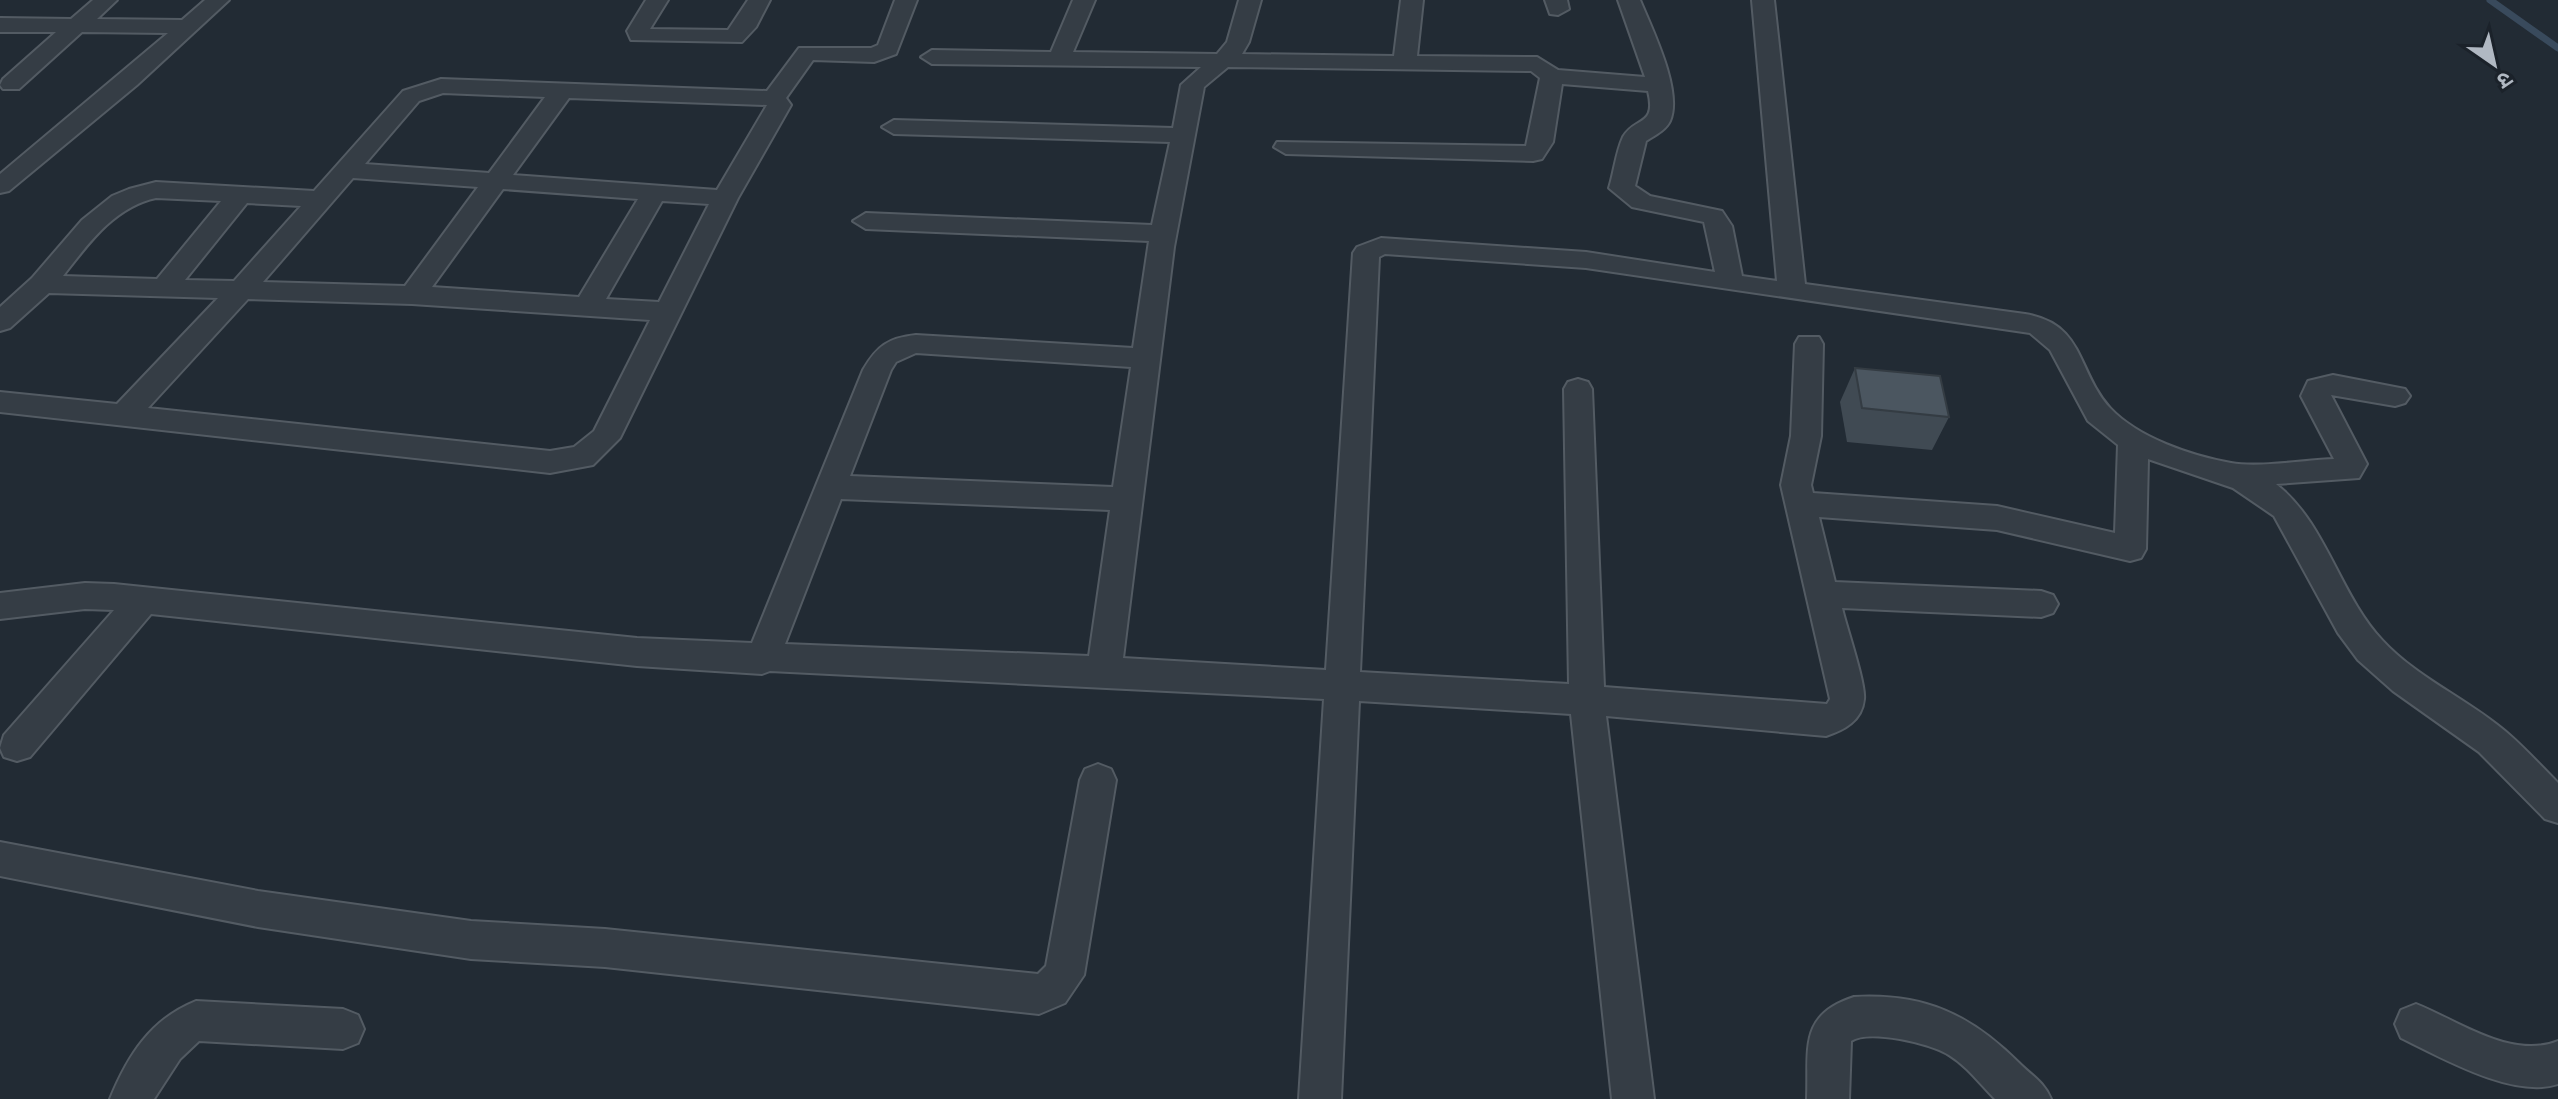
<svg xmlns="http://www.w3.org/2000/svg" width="2558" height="1099" viewBox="0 0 2558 1099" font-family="'Noto Sans','Noto Sans Devanagari',sans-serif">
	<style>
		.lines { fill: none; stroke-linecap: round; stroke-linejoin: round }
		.stream { stroke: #394a5c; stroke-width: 7 }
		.street-casing { stroke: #535b63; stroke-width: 4 }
		.street { fill: #353d45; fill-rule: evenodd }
		.wall { fill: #404a53 }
		.building { fill: #4b5660; stroke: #343c43; stroke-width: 2 }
	</style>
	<rect width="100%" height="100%" fill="#222b34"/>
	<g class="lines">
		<path class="stream" d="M 2490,0 L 2558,48"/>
		<g class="street-casing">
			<g id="street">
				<path d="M 93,0 L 117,0 L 97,19 L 182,20 L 205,0 L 229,0 L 137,85 L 9,191 L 0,193 L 0,174 L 168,33 L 82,32 L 19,89 L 3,89 L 0,85 L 3,79 L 56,32 L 0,32 L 0,18 L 71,19 Z"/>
				<path d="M 646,0 L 668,0 L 650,29 L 728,30 L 748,0 L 770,0 L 756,27 L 742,42 L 631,40 L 627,31 Z"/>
				<path d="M 895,0 L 917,0 L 896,54 L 874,62 L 813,60 L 786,98 L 791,105 L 738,198 L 620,438 L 593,465 L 550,473 L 0,412 L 0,392 L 117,404 L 218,298 L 49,293 L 10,328 L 0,331 L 0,307 L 32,278 L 82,220 L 112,196 L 129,189 L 156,182 L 314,191 L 403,91 L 441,79 L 767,91 L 799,48 L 871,48 L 878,45 ZM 443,93 L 545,97 L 489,173 L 365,164 L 419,101 ZM 569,98 L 767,105 L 717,190 L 513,175 ZM 353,178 L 478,187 L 405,286 L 263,282 ZM 503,189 L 638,199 L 579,297 L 432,287 ZM 156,198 L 221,201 L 157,279 L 63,276 C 88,244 114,207 156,198 ZM 662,201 L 709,204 L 659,302 L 606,299 ZM 247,203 L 301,206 L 234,281 L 185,280 ZM 248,299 L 412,304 L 650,320 L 594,431 L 574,447 L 550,451 L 148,408 Z"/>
				<path d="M 1073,0 L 1095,0 L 1073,52 L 1217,54 L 1227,42 L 1239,0 L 1261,0 L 1249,42 L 1242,54 L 1394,56 L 1401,0 L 1423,0 L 1417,56 L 1537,57 L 1558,70 L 1645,77 L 1618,0 L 1640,0 C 1652,29 1683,91 1670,121 C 1666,130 1654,136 1646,141 L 1635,186 L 1650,196 L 1722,211 L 1732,226 L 1742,276 L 1777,281 L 1752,0 L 1774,0 L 1805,284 L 2025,314 C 2085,324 2076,370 2110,408 C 2138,438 2192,456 2231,463 C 2259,468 2304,460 2334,459 L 2301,396 L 2308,381 L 2333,375 L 2405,389 L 2410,396 L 2405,403 L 2395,406 L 2331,395 L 2367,464 L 2359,478 L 2276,484 C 2326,523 2339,594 2382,640 C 2417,678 2466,698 2505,731 C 2524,747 2541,766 2558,783 L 2558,823 L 2545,819 L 2479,752 L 2393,691 L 2358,660 L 2338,633 L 2274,516 L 2233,488 L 2148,459 L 2146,549 L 2141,558 L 2130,561 L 1997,530 L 1819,517 L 1835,582 L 2041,591 L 2053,595 L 2058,604 L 2053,613 L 2041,617 L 1842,608 C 1846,626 1866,684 1864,699 C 1862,721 1844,730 1826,736 L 1606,716 L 1654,1099 L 1612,1099 L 1571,714 L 1359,701 L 1341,1099 L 1299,1099 L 1324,699 L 770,671 L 762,674 L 637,666 L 151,614 L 30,757 L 17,761 L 4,757 L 0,748 L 4,735 L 114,610 L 85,609 L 0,619 L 0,593 L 85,583 L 114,584 L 637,638 L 752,643 L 863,370 C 877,346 888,338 916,335 L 1133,348 L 1149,241 L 866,229 L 853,221 L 866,213 L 1152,225 L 1170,142 L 894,134 L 882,127 L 894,120 L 1173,128 L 1181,85 L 1201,67 L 932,64 L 921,57 L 932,50 L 1051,52 ZM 1228,67 L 1531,71 L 1540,78 L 1526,146 L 1277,142 L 1274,147 L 1286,154 L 1533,161 L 1542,159 L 1553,142 L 1562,84 L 1648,91 C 1657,127 1635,116 1623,137 C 1616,152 1614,172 1609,188 L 1632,207 L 1704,222 L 1715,272 L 1586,252 L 1381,238 L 1357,247 L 1353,253 L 1326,670 L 1123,658 L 1174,247 L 1204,87 ZM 1385,254 L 1586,268 L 2030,333 L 2050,350 L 2088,421 L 2118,445 L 2115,533 L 1997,506 L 1813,493 L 1811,485 L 1821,436 L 1823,344 L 1819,337 L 1799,337 L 1795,344 L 1791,436 L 1781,485 L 1830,699 L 1827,704 L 1604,687 L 1592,389 L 1588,382 L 1578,379 L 1568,382 L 1564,389 L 1569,684 L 1360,672 L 1379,257 ZM 916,353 L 1131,367 L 1113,487 L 850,476 L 891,370 L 896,362 ZM 841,499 L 1110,510 L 1089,656 L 785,644 Z"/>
				<path d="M 1545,0 L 1567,0 L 1569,9 L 1558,15 L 1550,14 Z"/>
				<path d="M 1098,764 L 1111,769 L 1116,780 L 1084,975 L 1065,1003 L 1039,1014 L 605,967 L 471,959 L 258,927 L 0,876 L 0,842 L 258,891 L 471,921 L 605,929 L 1038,974 L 1046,966 L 1080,780 L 1085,769 Z"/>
				<path d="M 1854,997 C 1925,993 1971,1015 2019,1063 C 2032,1076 2044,1082 2051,1099 L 1995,1099 C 1980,1084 1967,1066 1949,1055 C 1931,1043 1869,1029 1851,1041 L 1849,1099 L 1807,1099 C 1809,1049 1798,1015 1854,997 Z"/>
				<path d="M 196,1001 L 343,1009 L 358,1015 L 364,1029 L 358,1043 L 343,1049 L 199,1041 L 180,1059 L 154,1099 L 110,1099 C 128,1055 151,1019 196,1001 Z"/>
				<path d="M 2416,1004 C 2459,1021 2511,1060 2558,1041 L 2558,1084 C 2514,1099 2442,1058 2401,1038 L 2395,1024 L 2401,1010 Z"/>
			</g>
		</g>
		<use href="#street" class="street"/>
	</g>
	<path class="wall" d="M 1855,368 L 1949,417 L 1932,450 L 1847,442 L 1840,402 Z"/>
	<path class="building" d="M 1855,368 L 1940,376 L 1949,417 L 1862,408 Z"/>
	<g transform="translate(2494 64) rotate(146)" stroke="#1b222a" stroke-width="6" paint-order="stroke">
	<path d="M0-6L14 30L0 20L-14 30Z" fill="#b0b8c2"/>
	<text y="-12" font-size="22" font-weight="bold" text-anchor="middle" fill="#b0b8c2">उ</text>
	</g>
</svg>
